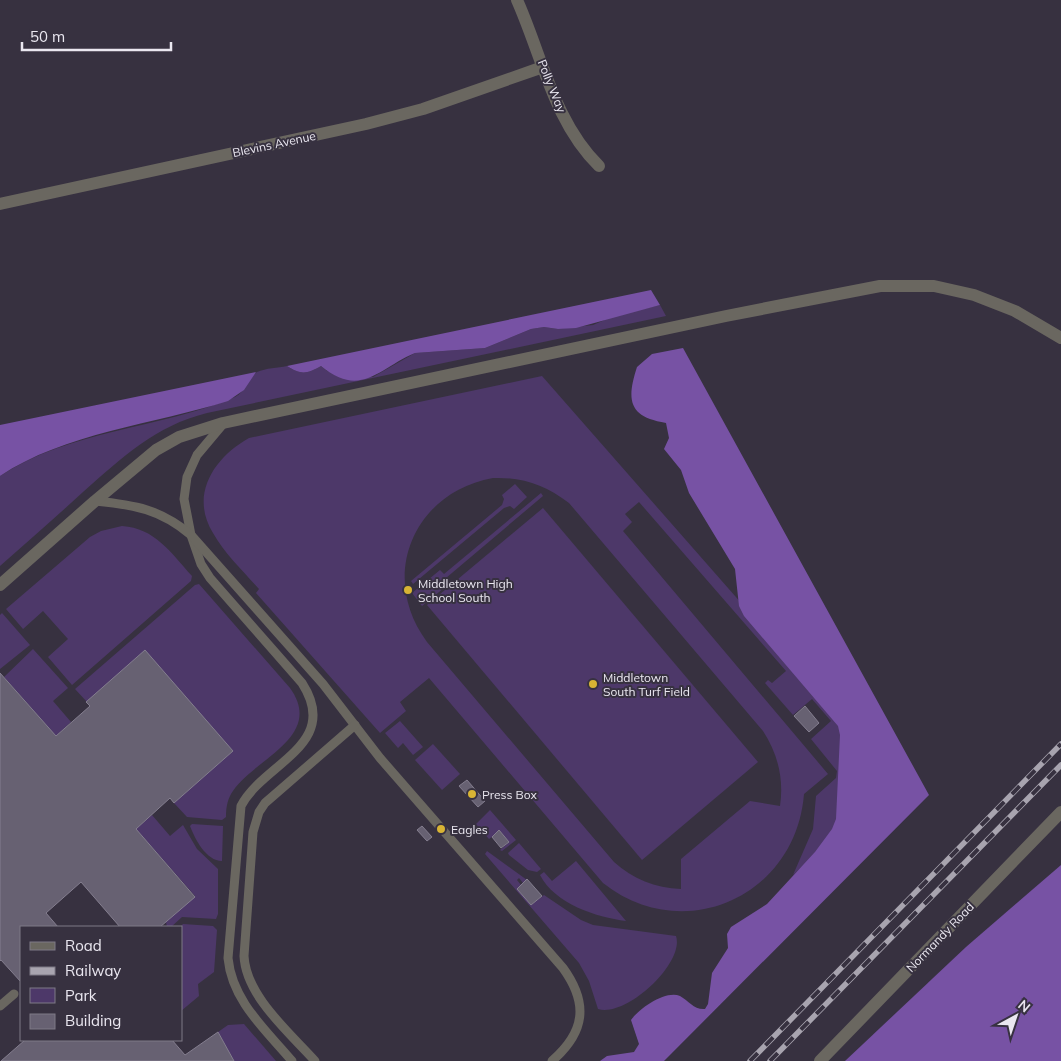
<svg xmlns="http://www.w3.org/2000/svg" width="1061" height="1061" viewBox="0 0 1061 1061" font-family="Mulish,sans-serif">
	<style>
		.green { fill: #4d3869; fill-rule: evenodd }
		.forest { fill: #7752a4 }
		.building { fill: #676172; stroke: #847e8f }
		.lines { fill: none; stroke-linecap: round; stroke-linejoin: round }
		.service { stroke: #6a6760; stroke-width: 9 }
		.minor { stroke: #6a6760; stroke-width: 12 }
		.rail-casing { stroke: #a8a4af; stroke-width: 5.5 }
		.rail { stroke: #373140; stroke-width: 4; stroke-dasharray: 11; stroke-linecap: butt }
		.poi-dot { fill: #d8b434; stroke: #373140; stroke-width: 2 }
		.labels { text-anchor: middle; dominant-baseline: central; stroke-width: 4; stroke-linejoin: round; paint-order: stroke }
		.street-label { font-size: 12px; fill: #eae7f0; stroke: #373140 }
		.poi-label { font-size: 12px; fill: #eae7f0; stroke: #373140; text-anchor: start }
	</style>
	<rect width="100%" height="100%" fill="#373140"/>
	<g class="green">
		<path d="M 660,305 L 666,316 L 207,413 C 155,426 123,457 83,492 C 56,517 28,541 0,566 L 0,476 C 70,430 159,429 235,397 C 246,392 248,377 257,372 C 266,368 278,368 287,366 C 301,375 307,374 321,366 L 327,371 L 373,377 L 415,353 L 485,348 L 531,329 L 544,327 L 558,329 L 593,325 L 614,316 Z"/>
		<path d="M 542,376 L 842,718 L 837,834 L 793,875 L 813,829 L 816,796 L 836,778 L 837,771 L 811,739 L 831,721 L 812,699 L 793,715 L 765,683 L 768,680 L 772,683 L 786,671 L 639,502 L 625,514 L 632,522 L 623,531 L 828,774 L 804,794 C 796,896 684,947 603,883 L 429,678 L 400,702 L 406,711 L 380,733 L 256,593 L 259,589 C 243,571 225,554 213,533 C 189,494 215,457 249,438 ZM 493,478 C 523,477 545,485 569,503 L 763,731 C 778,754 784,779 780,806 L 750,801 L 681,859 L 681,889 C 655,888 633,879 614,862 L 427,642 C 378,576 414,492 493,478 Z"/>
		<path d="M 515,484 L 527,497 L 514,509 L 510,506 L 504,508 L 413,584 L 411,581 L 502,505 L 504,499 L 502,495 Z"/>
		<path d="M 541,493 L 543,496 L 446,578 L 450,583 L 422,606 L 412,593 L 440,570 L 444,574 Z"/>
		<path d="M 543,508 L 758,762 L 642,860 L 427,605 Z"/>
		<path d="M 122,526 C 155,528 171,553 192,576 L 191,581 L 72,685 L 48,657 L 68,639 L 43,611 L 23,629 L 6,609 L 90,537 L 101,531 Z"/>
		<path d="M 199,584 L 290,688 C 326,738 250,760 231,794 C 227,801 226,809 226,817 L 222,820 L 187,817 L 174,803 L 233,751 L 145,651 L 87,702 L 75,689 L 195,585 Z"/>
		<path d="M 2,613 L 30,645 L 0,669 L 0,615 Z"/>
		<path d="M 33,649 L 68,688 L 53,701 L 71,722 L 56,736 L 4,677 Z"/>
		<path d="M 400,721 L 423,747 L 413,755 L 403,743 L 398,748 L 385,733 Z"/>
		<path d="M 433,744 L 460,774 L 442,790 L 415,760 Z"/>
		<path d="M 490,810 L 516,840 L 502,851 L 500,850 L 509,842 L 500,831 L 489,839 L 476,824 Z"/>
		<path d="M 152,815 L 170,836 L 183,825 L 197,849 L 218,869 L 218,914 L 216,919 L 182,917 L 171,927 L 167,927 L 166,922 L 195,896 L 136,829 Z"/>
		<path d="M 192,824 L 223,826 L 222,861 C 206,861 195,839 190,826 Z"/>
		<path d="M 519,843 L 541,869 L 537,872 L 528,870 L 509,855 L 508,853 Z"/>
		<path d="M 487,851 L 527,880 L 523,883 L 519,878 L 517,880 L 521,885 L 517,889 L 531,905 L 544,895 L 581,920 L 593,925 L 676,936 C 685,963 626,1018 598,1009 L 589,981 L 579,963 L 485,854 Z"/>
		<path d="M 576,861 L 626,921 C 596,917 555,904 540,875 L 544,872 L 552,881 Z"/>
		<path d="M 183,924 L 213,926 L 217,930 L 214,972 L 198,984 L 199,996 L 181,1011 L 180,927 Z"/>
		<path d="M 244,1024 L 276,1061 L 234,1061 L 218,1032 L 228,1025 Z"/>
	</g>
	<g class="forest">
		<path d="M 651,290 L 660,305 L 576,328 L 558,329 L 544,327 L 531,329 L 485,348 L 415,353 C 379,368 361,399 321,366 C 307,374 301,375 287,366 Z"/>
		<path d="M 683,348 L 929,795 L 664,1061 L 600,1061 L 607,1056 L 634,1052 L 639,1044 L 631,1020 C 639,1009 665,990 680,996 C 689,1001 694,1010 705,1009 L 708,1004 L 712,973 L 728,948 L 727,934 L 731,927 L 767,904 L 815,852 L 832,829 L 836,819 L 840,735 L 838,726 L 744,616 L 739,606 L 735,569 L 689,493 L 681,470 L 664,449 L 669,438 L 666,423 C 629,417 626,401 637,367 L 652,354 Z"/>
		<path d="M 256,372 L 244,390 L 228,401 C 155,424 64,433 0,476 L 0,425 Z"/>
		<path d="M 1061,865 L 1061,1061 L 845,1061 L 966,947 Z"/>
	</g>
	<g class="building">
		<path d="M 145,650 L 233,751 L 174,803 L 170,798 L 136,829 L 195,897 L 160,927 L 120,927 L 81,882 L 46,913 L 58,927 L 21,927 L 21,982 L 1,960 L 0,961 L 0,673 L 56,736 L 90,706 L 86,702 Z"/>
		<path d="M 805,706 L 819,723 L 809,732 L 794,716 Z"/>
		<path d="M 467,780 L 485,801 L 478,807 L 459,786 Z"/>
		<path d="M 422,826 L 432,837 L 427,841 L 417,830 Z"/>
		<path d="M 499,830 L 509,842 L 501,848 L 492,837 Z"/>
		<path d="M 527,879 L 542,896 L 531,905 L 517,889 Z"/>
		<path d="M 218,1032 L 234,1061 L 1,1061 L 25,1040 L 172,1040 L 185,1055 Z"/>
	</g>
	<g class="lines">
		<g class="service">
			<path d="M 223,424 L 197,455 L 187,477 L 184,499 L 191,535 L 201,564 L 210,578 L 302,683 C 342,745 263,763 241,806 L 228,958 C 232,1001 266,1030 292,1061"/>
			<path d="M 95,501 C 135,505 160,509 191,535 L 323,684 L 380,758 L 563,968 C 589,1004 585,1032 552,1061"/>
			<path d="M 0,1006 L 14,994"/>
			<path d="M 315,1061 C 289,1032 246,996 244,956 L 253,832 L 259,812 L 265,803 L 355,725"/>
		</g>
		<g class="minor">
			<path d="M 517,0 C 542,56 554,122 599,166"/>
			<path d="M 0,204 L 366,124 L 423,109 L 543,67"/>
			<path d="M 0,585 L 95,501 L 156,450 L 179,437 L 223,423 L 726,316 L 880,286 L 934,286 L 974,295 L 1015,311 L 1061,338"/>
			<path d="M 820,1061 L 1061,812"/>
		</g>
		<g class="rail-casing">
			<g id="rail">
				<path d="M 750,1061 L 1061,744"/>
				<path d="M 770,1061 L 1061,765"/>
			</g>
		</g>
		<use href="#rail" class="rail"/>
	</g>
	<g class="poi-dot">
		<circle cx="408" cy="590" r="5"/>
		<circle cx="593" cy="684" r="5"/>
		<circle cx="472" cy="794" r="5"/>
		<circle cx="441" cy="829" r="5"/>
	</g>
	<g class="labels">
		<g class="street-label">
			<text transform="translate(552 86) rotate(68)">Polly Way</text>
			<text transform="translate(274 144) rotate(-12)">Blevins Avenue</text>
			<text transform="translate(940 937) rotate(-46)">Normandy Road</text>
		</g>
		<g class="poi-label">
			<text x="418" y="583">Middletown High<tspan x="418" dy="14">School South</tspan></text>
			<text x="603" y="677">Middletown<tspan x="603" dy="14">South Turf Field</tspan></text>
			<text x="482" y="794">Press Box</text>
			<text x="451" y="829">Eagles</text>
		</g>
	</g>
	<rect x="20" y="926" width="162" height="115" fill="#373140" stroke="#7f7a86"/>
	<rect x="30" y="942" width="25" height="8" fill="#6a6760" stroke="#7f7a86"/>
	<text x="65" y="951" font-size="15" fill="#eae7f0">Road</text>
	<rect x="30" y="967" width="25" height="8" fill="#a8a4af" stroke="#7f7a86"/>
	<text x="65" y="976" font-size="15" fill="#eae7f0">Railway</text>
	<rect x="30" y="988" width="25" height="15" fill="#4d3869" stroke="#7f7a86"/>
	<text x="65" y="1001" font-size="15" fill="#eae7f0">Park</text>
	<rect x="30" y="1014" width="25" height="15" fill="#676172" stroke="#7f7a86"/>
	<text x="65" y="1026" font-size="15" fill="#eae7f0">Building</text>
	<g transform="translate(1016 1016) rotate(40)" stroke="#373140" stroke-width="4" paint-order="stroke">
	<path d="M0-4L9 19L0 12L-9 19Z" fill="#eae7f0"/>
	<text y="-8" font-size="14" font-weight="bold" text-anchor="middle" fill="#eae7f0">N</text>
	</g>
	<path d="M22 42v8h149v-8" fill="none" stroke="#eae7f0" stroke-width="2.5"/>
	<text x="30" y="42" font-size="15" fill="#eae7f0" stroke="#373140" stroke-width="4" paint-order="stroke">50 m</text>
</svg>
